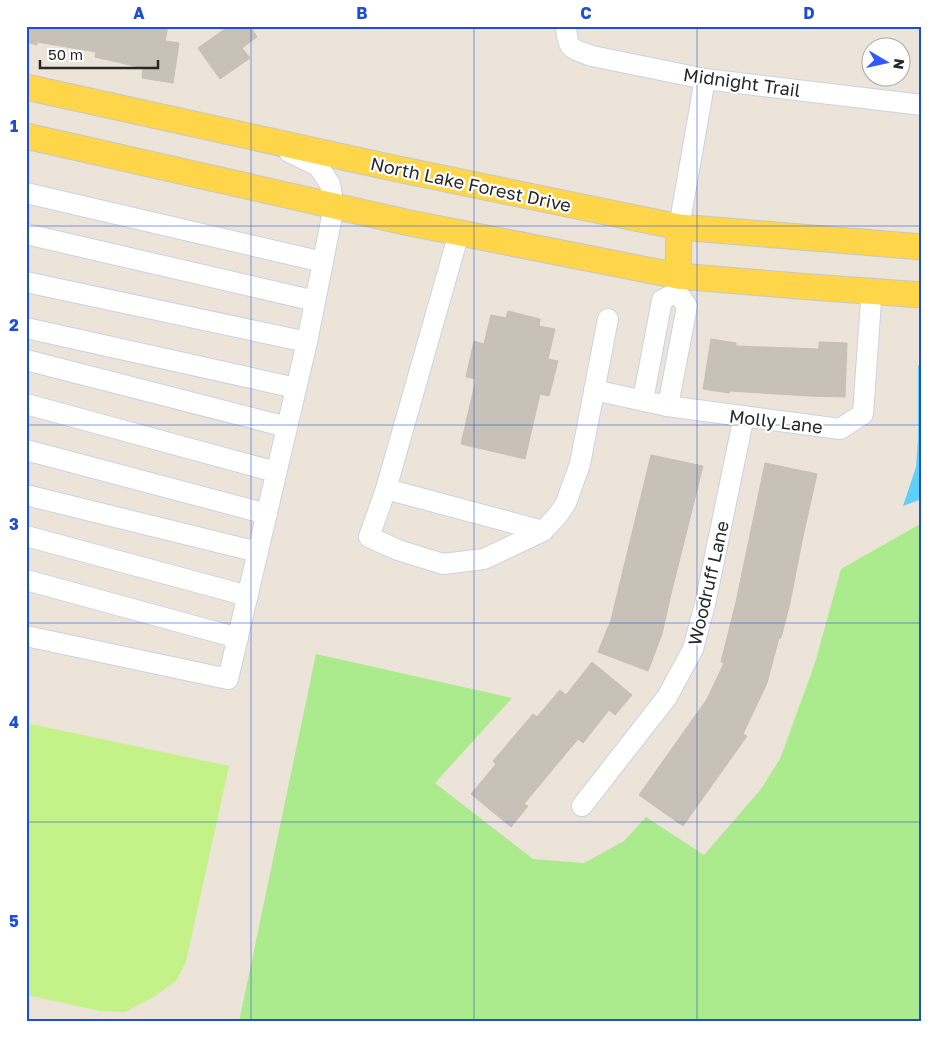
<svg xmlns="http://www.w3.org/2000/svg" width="948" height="1048" viewBox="0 0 948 1048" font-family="'Golos Text',sans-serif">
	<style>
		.green { fill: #acea8e }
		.pitch { fill: #c4f288 }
		.water { fill: #5ed0fb }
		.building { fill: #c7c1b8; stroke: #c8c0b2 }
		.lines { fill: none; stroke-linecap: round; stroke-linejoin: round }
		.minor-casing { stroke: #cdd1e3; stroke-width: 22 }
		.major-casing { stroke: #c7c7c7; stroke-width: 27 }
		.minor { stroke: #fff; stroke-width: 20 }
		.major { stroke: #ffd64a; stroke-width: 25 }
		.grid { fill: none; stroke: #1d4ed8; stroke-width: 1; stroke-opacity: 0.55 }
		.labels { text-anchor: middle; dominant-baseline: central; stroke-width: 4.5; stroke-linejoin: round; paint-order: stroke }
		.street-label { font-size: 18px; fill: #282828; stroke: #fff }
		.neatline { fill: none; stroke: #1d4ed8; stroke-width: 2 }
		.grid-label { font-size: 16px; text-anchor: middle; font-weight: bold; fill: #1d4ed8 }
	</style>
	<rect width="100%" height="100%" fill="#ece4d8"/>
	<path class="green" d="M 922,523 L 922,1022 L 239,1022 L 316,654 L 512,698 L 435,783 L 533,859 L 584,863 L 624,841 L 646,817 L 704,855 L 761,789 L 780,759 L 815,663 L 841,569 Z"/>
	<path class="pitch" d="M 26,723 L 229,766 L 186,962 L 176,981 L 152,998 L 125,1012 L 100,1011 L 26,995 Z"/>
	<path class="water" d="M 918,365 L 922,367 L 922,499 L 903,506 L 916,467 L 918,440 Z"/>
	<g class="building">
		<path d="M 26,26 L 168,26 L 165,41 L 179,43 L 173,83 L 142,78 L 143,68 L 95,57 L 96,52 L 37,42 L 37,45 L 26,42 Z"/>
		<path d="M 229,26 L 250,26 L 257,37 L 242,48 L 250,58 L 220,79 L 198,48 Z"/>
		<path d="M 508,311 L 540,319 L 539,326 L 555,329 L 548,359 L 558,361 L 549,396 L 540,394 L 525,459 L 461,444 L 476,379 L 466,377 L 474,341 L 484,344 L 491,315 L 506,318 Z"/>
		<path d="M 711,339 L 736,343 L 736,346 L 819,349 L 819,342 L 847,343 L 845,397 L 809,396 L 730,391 L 729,393 L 703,389 Z"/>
		<path d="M 651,455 L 703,466 L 671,594 L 662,634 L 648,671 L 598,652 L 611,620 Z"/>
		<path d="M 765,463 L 817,474 L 802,541 L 790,603 L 781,638 L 779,638 L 767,683 L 743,734 L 747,736 L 683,826 L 639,795 L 707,699 L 724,663 L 721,662 L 736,602 Z"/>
		<path d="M 592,662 L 632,695 L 615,715 L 609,710 L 583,743 L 578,739 L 524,804 L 528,806 L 511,827 L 471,794 L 496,764 L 493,761 L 533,714 L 537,717 L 560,690 L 566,695 Z"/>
	</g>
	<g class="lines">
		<g class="minor-casing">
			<g id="minor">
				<path d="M 566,26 C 568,50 570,48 592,56 L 705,79 L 922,105"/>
				<path d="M 26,193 L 323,262"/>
				<path d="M 679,227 L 705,79"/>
				<path d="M 459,233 L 386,489 L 543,531 L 558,515 L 566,503 L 580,464 L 608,319"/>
				<path d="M 26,234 L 315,301"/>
				<path d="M 26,282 L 307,342"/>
				<path d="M 26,328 L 296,388"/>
				<path d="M 26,360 L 287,427"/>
				<path d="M 594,390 L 667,406 L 840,429 L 863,414 L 871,301 L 873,291"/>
				<path d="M 643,400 L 662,300 L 677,292"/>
				<path d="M 26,404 L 276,472"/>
				<path d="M 668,406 L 687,306 L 677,292"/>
				<path d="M 26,450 L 267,514"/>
				<path d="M 386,489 L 369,537 L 398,550 L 443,564 L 484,559 L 543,531"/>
				<path d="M 26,495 L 258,552"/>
				<path d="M 26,536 L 248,596"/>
				<path d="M 26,580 L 238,638"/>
				<path d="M 26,636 L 228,679 L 307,342 L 334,206 L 330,184 L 318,166 L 289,152"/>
				<path d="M 582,806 L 667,697 L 693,649 L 705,604 L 744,416"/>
			</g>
		</g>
		<g class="major-casing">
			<g id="major">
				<path d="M 26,87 L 393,168 L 679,227 L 922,247"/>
				<path d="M 26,136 L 405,222 L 678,276 L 811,287 L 922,295"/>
				<path d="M 678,276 L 679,227"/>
			</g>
		</g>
		<use href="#minor" class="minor"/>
		<use href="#major" class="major"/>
	</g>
	<path class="grid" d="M 251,26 L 251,1022M 474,26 L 474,1022M 697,26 L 697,1022M 26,226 L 922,226M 26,425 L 922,425M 26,623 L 922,623M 26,822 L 922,822"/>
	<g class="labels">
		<g class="street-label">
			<text transform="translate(742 82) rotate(8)">Midnight Trail</text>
			<text transform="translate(471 184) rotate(12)">North Lake Forest Drive</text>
			<text transform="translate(776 421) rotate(7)">Molly Lane</text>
			<text transform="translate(708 583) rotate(-77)">Woodruff Lane</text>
		</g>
	</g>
	<rect width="948" height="1048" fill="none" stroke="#ffffff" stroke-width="55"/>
	<g transform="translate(886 62) rotate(99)"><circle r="24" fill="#ffffff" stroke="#a9a9a9"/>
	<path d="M0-4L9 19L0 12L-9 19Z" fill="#3257ff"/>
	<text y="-8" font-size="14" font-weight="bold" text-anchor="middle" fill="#282828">N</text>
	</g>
	<path d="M40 60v8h118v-8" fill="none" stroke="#282828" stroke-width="2.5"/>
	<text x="48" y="60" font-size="15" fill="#282828" stroke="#ffffff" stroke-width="4" paint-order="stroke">50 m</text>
	<rect x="28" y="28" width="892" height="992" class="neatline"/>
	<g class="grid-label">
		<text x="139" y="19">A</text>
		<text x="362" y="19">B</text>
		<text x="586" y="19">C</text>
		<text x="809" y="19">D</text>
		<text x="14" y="132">1</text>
		<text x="14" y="331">2</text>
		<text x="14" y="530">3</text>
		<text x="14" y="728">4</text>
		<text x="14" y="927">5</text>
	</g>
</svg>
